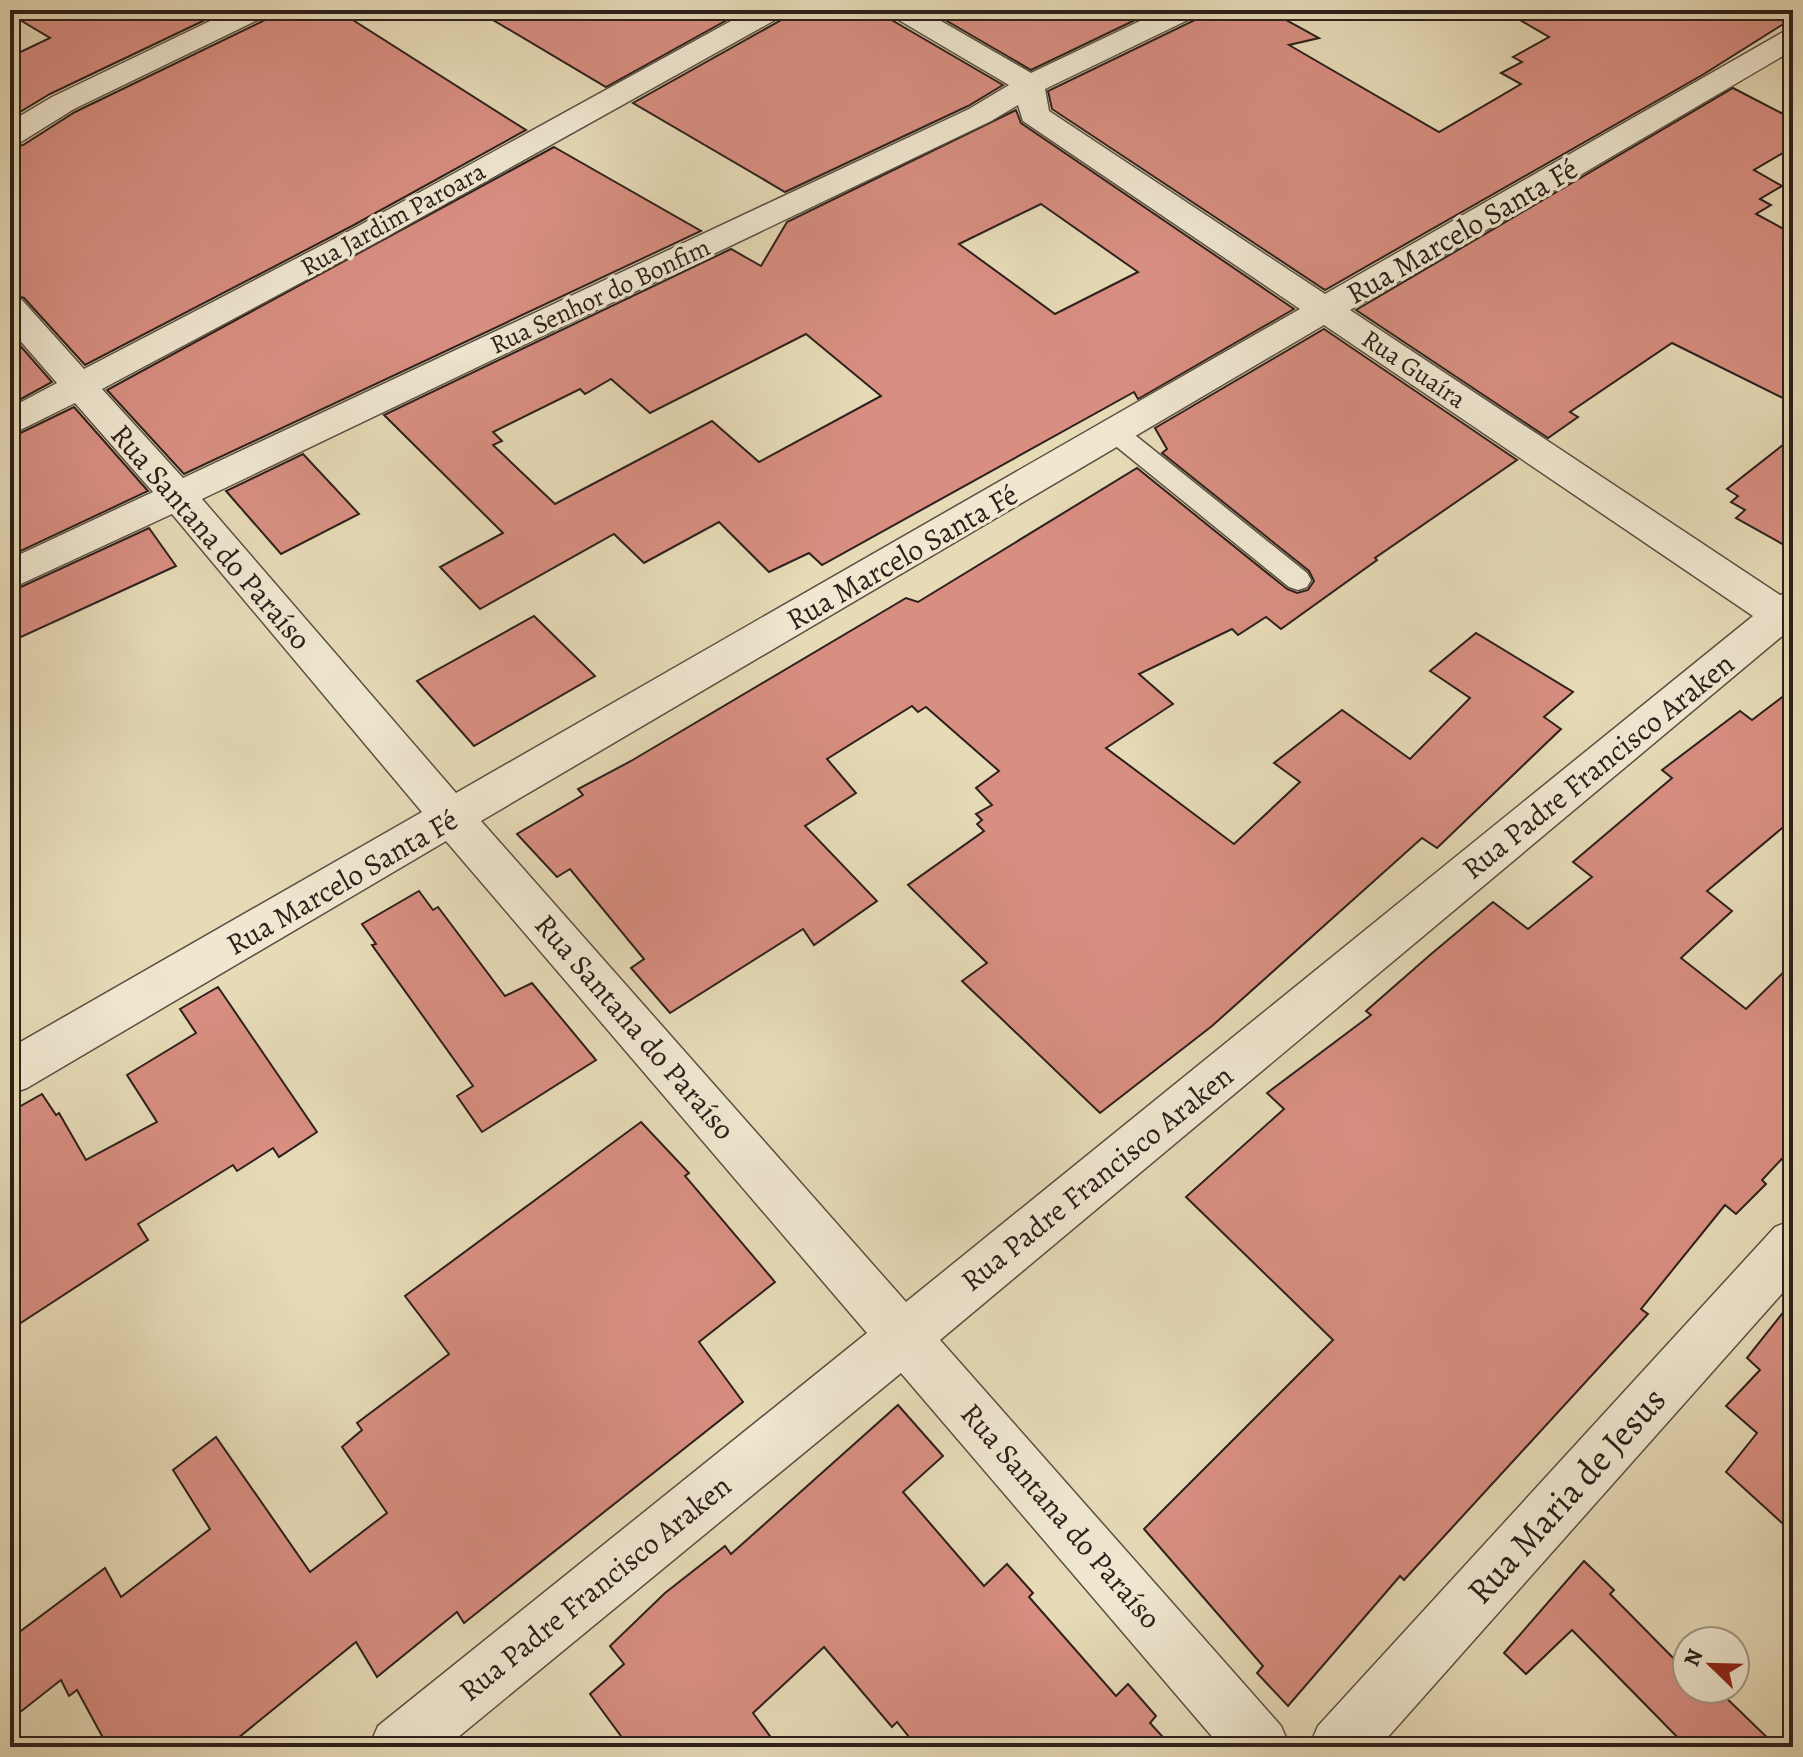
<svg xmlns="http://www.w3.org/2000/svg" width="1803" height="1757" viewBox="0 0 1803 1757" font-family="Alegreya,serif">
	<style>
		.building { fill: #d88e81; stroke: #2d201b; stroke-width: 2; fill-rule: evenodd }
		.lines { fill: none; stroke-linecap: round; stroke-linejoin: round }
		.lane-casing { stroke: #5b4e42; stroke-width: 3 }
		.street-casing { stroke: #5b4e42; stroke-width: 3 }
		.lane { fill: #efe7d0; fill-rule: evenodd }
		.street { fill: #efe7d0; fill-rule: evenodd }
		.labels { text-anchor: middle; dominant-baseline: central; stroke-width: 7; stroke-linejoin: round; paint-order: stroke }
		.far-street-label { font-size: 26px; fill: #2d201b; stroke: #efe7d0 }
		.street-label { font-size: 30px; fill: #2d201b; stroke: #efe7d0 }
		.near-street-label { font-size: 36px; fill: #2d201b; stroke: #efe7d0 }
	</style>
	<rect width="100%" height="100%" fill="#e6dab7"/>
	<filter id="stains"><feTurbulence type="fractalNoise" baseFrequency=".0025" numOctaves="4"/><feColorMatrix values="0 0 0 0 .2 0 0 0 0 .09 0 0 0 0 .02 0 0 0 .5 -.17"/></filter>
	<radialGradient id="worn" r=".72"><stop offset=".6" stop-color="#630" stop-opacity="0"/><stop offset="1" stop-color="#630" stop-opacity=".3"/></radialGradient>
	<g class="building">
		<path d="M 10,10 L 226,10 L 50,94 L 10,118 L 10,57 L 50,38 L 10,14 Z"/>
		<path d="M 273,10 L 337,10 L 526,130 L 352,226 L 85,365 L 24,298 L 10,294 L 10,147 L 23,145 L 75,112 L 267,19 Z"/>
		<path d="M 476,10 L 745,10 L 606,87 Z"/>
		<path d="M 789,10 L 885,10 L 890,19 L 1003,85 L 968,106 L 785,192 L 633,103 L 783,19 Z"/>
		<path d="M 928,10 L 1156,10 L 1031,70 Z"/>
		<path d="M 1203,10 L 1268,10 L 1319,38 L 1289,45 L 1439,132 L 1521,84 L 1501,73 L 1522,62 L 1513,57 L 1549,37 L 1503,10 L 1793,10 L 1793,18 L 1704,74 L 1325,290 L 1052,109 L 1048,91 L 1197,19 Z"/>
		<path d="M 1733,88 L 1793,119 L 1793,147 L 1754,170 L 1782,186 L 1760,199 L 1771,205 L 1756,214 L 1793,234 L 1793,403 L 1672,343 L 1570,412 L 1578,417 L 1548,438 L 1356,310 Z"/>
		<path d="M 1016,110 L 1021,123 L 1294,309 L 1138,399 L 1134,392 L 822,565 L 809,553 L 769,572 L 719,522 L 644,563 L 614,534 L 480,609 L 440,567 L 503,533 L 384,415 L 731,249 L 761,266 L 787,222 ZM 1041,204 L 1138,272 L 1055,314 L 959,244 ZM 806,334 L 881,396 L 759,462 L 712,421 L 555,504 L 493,445 L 502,441 L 493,432 L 580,389 L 585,394 L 611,379 L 650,413 Z"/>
		<path d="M 554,147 L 701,231 L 184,474 L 107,390 Z"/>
		<path d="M 1324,329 L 1517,460 L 1375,558 L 1377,560 L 1281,629 L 1266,617 L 1238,635 L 1232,629 L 1139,674 L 1173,704 L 1106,748 L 1234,844 L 1300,782 L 1274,763 L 1342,710 L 1410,759 L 1470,698 L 1430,671 L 1476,633 L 1573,692 L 1544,717 L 1561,729 L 1437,848 L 1422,838 L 1212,1026 L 1100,1113 L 962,981 L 987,963 L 908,885 L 984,831 L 977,824 L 982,820 L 976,814 L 992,805 L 976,788 L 999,771 L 926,707 L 918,712 L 912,706 L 827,759 L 856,793 L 805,826 L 877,901 L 814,945 L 803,929 L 670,1013 L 631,968 L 644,959 L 570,869 L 557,877 L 517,834 L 583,795 L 578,789 L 631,761 L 906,598 L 918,602 L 1137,468 L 1287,589 L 1297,593 L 1308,590 L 1314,581 L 1309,571 L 1162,453 L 1167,449 L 1155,428 Z"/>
		<path d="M 10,334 L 52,382 L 10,405 Z"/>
		<path d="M 74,407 L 148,491 L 10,556 L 10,438 Z"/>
		<path d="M 1793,437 L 1793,550 L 1736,518 L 1745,510 L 1731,502 L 1738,496 L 1727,489 Z"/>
		<path d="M 303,454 L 359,514 L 281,554 L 226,491 Z"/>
		<path d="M 149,528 L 176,566 L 10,642 L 10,592 Z"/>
		<path d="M 534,616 L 595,676 L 474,746 L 417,681 Z"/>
		<path d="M 1793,689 L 1793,819 L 1707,891 L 1732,911 L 1681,958 L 1746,1009 L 1793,963 L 1793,1147 L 1762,1180 L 1766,1184 L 1736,1214 L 1725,1205 L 1641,1309 L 1648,1314 L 1404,1580 L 1400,1576 L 1288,1706 L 1257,1673 L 1263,1666 L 1144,1529 L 1333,1340 L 1186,1197 L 1284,1109 L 1267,1093 L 1371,1015 L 1366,1011 L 1430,955 L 1493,902 L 1528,929 L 1592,877 L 1573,862 L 1672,778 L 1662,770 L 1740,711 L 1752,720 Z"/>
		<path d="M 419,891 L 433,910 L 438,907 L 505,996 L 532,983 L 596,1060 L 482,1132 L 457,1096 L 473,1086 L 372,945 L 376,944 L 362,924 Z"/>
		<path d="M 218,987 L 317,1132 L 279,1157 L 273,1148 L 237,1171 L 233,1165 L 138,1224 L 148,1240 L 10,1330 L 10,1112 L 42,1094 L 56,1115 L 59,1113 L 86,1160 L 157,1122 L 127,1075 L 196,1033 L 180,1009 Z"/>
		<path d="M 641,1122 L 689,1173 L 685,1176 L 775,1282 L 699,1342 L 743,1402 L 464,1623 L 457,1612 L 377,1677 L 356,1642 L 227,1747 L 108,1747 L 77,1690 L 69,1696 L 61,1680 L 10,1720 L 10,1639 L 105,1568 L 121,1597 L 210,1529 L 173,1470 L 216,1437 L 310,1572 L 387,1513 L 342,1447 L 362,1430 L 357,1423 L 449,1354 L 405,1296 Z"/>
		<path d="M 1793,1300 L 1793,1533 L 1726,1472 L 1757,1433 L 1726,1406 L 1760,1370 L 1747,1358 Z"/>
		<path d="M 898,1405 L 943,1456 L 903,1492 L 984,1586 L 1007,1564 L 1033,1593 L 1029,1597 L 1116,1696 L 1128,1684 L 1156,1716 L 1150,1723 L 1172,1747 L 917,1747 L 897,1722 L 892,1727 L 824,1647 L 753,1713 L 778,1747 L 629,1747 L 590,1694 L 624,1664 L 610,1646 L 665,1593 L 725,1546 L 731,1554 Z"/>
		<path d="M 1584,1561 L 1614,1590 L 1610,1594 L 1687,1672 L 1687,1689 L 1717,1689 L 1777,1747 L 1687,1747 L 1572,1630 L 1526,1674 L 1504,1653 Z"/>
	</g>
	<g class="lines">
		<g class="lane-casing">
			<path id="lane" d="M 1116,425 L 1125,427 L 1307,573 L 1311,580 L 1307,587 L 1298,590 L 1289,587 L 1107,439 L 1104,433 L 1107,427 Z"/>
		</g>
		<g class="street-casing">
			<g id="street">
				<path d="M 233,10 L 270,10 L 266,16 L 74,109 L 21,142 L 10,144 L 10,122 L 52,97 Z"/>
				<path d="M 751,10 L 786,10 L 782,16 L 375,243 L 102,389 L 183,478 L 969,109 L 1009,85 L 892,16 L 888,10 L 922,10 L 1031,73 L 1163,10 L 1200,10 L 1196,16 L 1045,89 L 1049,111 L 1325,294 L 1783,32 L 1793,29 L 1793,50 L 1350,310 L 1780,595 L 1793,591 L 1793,627 L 940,1340 L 1281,1726 L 1290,1747 L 1221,1747 L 901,1373 L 446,1747 L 369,1747 L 378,1726 L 867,1333 L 446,841 L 27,1088 L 10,1094 L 10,1048 L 422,812 L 172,514 L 10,589 L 10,559 L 153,492 L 75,403 L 10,435 L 10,408 L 57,383 L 10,329 L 10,297 L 22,300 L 84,369 L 353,229 ZM 1018,105 L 1023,121 L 1300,309 L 456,793 L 202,499 L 991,121 ZM 1324,325 L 1753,616 L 906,1302 L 481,821 Z"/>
				<path d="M 1793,1220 L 1793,1281 L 1379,1747 L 1309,1747 L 1318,1726 L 1775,1227 Z"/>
			</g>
		</g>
		<use href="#lane" class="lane"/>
		<use href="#street" class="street"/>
	</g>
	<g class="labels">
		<g class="far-street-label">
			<text transform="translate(393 219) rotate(-29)">Rua Jardim Paroara</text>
			<text transform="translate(600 296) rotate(-25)">Rua Senhor do Bonfim</text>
			<text transform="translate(1414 369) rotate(34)">Rua Guaíra</text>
		</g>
		<g class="street-label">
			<text transform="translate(1462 231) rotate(-30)">Rua Marcelo Santa Fé</text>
			<text transform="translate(211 537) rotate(49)">Rua Santana do Paraíso</text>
			<text transform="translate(902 557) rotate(-30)">Rua Marcelo Santa Fé</text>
			<text transform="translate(1598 766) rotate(-39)">Rua Padre Francisco Araken</text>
			<text transform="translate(342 882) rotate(-30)">Rua Marcelo Santa Fé</text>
			<text transform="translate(635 1027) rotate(49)">Rua Santana do Paraíso</text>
			<text transform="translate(1097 1178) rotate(-39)">Rua Padre Francisco Araken</text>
			<text transform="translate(1061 1516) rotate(49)">Rua Santana do Paraíso</text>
			<text transform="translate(595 1588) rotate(-39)">Rua Padre Francisco Araken</text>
		</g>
		<g class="near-street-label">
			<text transform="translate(1566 1495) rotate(-48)">Rua Maria de Jesus</text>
		</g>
	</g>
	<rect width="1803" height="1757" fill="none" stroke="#e6dab7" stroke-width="40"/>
	<rect x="12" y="12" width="1779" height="1733" fill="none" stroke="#2d201b" stroke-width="4"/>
	<rect x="20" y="20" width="1763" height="1717" fill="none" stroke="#2d201b" stroke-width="2"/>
	<g transform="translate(1711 1665) rotate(293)"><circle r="38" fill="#efe7d0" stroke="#a19788" stroke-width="2"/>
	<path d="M0-6L14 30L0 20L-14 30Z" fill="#8f2418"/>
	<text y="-12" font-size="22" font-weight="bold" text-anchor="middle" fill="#2d201b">N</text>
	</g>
	<rect width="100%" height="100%" filter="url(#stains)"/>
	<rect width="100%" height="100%" fill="url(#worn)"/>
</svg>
